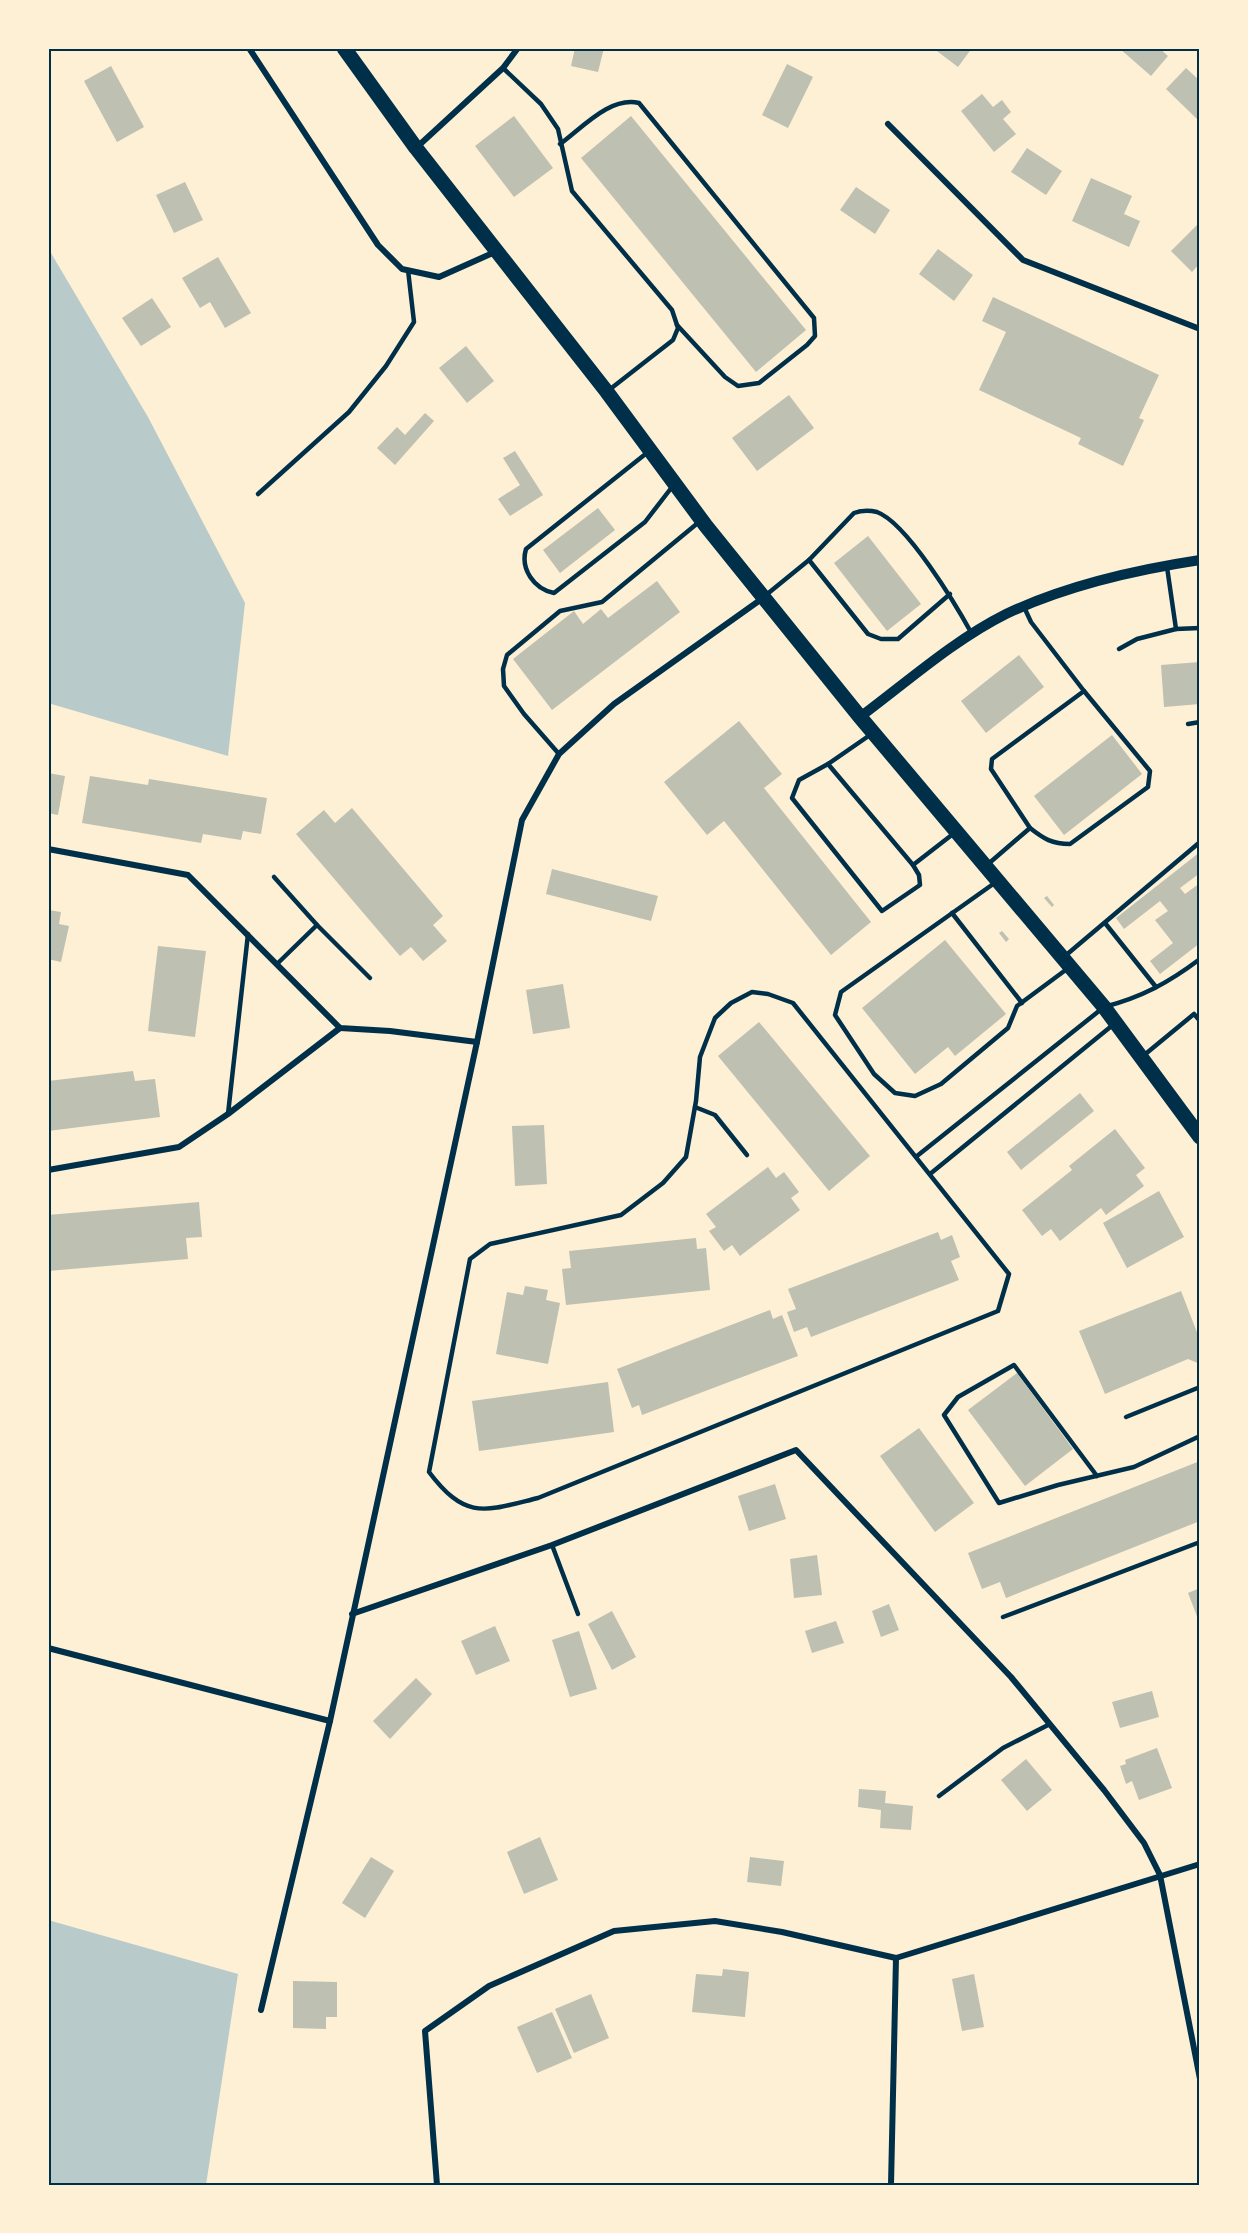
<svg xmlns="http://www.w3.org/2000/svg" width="1248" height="2233" viewBox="0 0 1248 2233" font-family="'Alegreya Sans',sans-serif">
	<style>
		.green { fill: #b9caca }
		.building { fill: #bec0b2 }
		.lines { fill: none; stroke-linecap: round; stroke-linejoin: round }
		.service { stroke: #003049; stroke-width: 4.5 }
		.minor { stroke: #003049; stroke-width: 6 }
		.tertiary { stroke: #003049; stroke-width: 10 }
		.primary { stroke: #003049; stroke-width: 15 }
		.neatline { fill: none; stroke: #003049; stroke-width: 2 }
	</style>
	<rect width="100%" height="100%" fill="#fdf0d5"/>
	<g class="green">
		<path d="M 48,248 L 148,417 L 245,603 L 228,756 L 48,703 Z"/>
		<path d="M 48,1920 L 238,1974 L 206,2185 L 48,2185 Z"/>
	</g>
	<g class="building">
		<path d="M 575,48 L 604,48 L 598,72 L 571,66 Z"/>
		<path d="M 933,48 L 972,48 L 958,67 Z"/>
		<path d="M 1119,48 L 1159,48 L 1168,56 L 1151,76 Z"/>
		<path d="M 787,64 L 813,77 L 788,128 L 762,115 Z"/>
		<path d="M 111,66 L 144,127 L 117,142 L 84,81 Z"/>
		<path d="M 1186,68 L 1200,81 L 1200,115 L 1197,119 L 1166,89 Z"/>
		<path d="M 982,94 L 993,107 L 1002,100 L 1011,112 L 1003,119 L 1016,134 L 994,152 L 961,111 Z"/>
		<path d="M 514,116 L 553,168 L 514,197 L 475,146 Z"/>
		<path d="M 631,116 L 806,330 L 756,372 L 581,158 Z"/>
		<path d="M 1027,148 L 1062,171 L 1046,195 L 1011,172 Z"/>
		<path d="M 1091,178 L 1132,196 L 1124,214 L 1140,221 L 1129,247 L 1072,221 Z"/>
		<path d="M 185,182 L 203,220 L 174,233 L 156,195 Z"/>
		<path d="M 856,187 L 890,210 L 875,234 L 840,210 Z"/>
		<path d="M 1200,222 L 1200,263 L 1192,272 L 1171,251 Z"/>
		<path d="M 938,249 L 973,275 L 954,301 L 919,274 Z"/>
		<path d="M 218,257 L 251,313 L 225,328 L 210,302 L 200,308 L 182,278 Z"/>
		<path d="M 993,297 L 1159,375 L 1139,418 L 1144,420 L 1123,466 L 1078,444 L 1081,438 L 979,390 L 1006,332 L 982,321 Z"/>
		<path d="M 152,298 L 171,327 L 141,346 L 122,318 Z"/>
		<path d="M 466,346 L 494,381 L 467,403 L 439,368 Z"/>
		<path d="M 789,395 L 814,428 L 757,471 L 732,438 Z"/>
		<path d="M 425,413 L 434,421 L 395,465 L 377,448 L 397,427 L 405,435 Z"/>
		<path d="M 515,451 L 543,495 L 510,516 L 498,499 L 520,485 L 503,458 Z"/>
		<path d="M 598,508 L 615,530 L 560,573 L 543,550 Z"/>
		<path d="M 868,536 L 921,604 L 887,631 L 834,563 Z"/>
		<path d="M 657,581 L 680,612 L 552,710 L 513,659 L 574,611 L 583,624 L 601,609 L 608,618 Z"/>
		<path d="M 1019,655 L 1044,687 L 986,733 L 961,701 Z"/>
		<path d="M 1200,662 L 1200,704 L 1164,707 L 1161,665 Z"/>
		<path d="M 739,721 L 782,774 L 764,788 L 871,922 L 831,955 L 724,821 L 707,835 L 664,782 Z"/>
		<path d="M 1112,735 L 1142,774 L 1064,835 L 1034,796 Z"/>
		<path d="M 48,773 L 65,776 L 58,815 L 48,813 Z"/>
		<path d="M 90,776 L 148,785 L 149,779 L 267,798 L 261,834 L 243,831 L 241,840 L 203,834 L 201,843 L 82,823 Z"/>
		<path d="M 352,808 L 443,916 L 433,925 L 447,941 L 423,961 L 411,947 L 400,956 L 296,834 L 324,810 L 335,823 Z"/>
		<path d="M 1200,852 L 1200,873 L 1180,888 L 1185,894 L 1200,883 L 1200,943 L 1160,974 L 1150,961 L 1173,943 L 1155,920 L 1168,911 L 1160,901 L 1124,929 L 1116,918 Z"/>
		<path d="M 552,869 L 658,896 L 651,921 L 546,894 Z"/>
		<path d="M 1047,896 L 1054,905 L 1052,907 L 1044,898 Z"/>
		<path d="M 48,910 L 61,912 L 59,924 L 69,926 L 61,962 L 48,959 Z"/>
		<path d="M 1002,931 L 1009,939 L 1006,942 L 999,933 Z"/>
		<path d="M 945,940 L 1006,1014 L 955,1056 L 948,1047 L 915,1074 L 862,1008 Z"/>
		<path d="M 158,946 L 206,951 L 195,1037 L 148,1031 Z"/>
		<path d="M 563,984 L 570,1028 L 533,1034 L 526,990 Z"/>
		<path d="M 759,1022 L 870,1156 L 829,1191 L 718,1056 Z"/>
		<path d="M 133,1071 L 135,1081 L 155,1079 L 160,1117 L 48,1131 L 48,1081 Z"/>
		<path d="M 1080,1093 L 1094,1111 L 1021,1170 L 1007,1152 Z"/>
		<path d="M 544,1125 L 547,1184 L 515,1186 L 512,1126 Z"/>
		<path d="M 1115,1129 L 1145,1168 L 1136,1175 L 1144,1186 L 1106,1215 L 1101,1208 L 1060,1241 L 1051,1229 L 1042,1236 L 1022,1210 L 1072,1170 L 1069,1166 Z"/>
		<path d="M 768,1167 L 776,1178 L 784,1172 L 799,1192 L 791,1198 L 800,1210 L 740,1256 L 732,1245 L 724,1251 L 709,1231 L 716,1227 L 706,1214 Z"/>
		<path d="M 1159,1191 L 1184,1237 L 1127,1268 L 1103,1223 Z"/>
		<path d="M 199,1202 L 202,1237 L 186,1238 L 188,1259 L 48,1271 L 48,1215 Z"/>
		<path d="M 938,1232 L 941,1240 L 952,1235 L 960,1257 L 951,1261 L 959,1280 L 811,1337 L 807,1327 L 794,1332 L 787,1312 L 796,1309 L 788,1289 Z"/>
		<path d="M 696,1238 L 697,1249 L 706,1248 L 710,1290 L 566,1305 L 562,1269 L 571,1268 L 569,1251 Z"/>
		<path d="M 525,1286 L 548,1290 L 546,1300 L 560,1303 L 548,1364 L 496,1354 L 507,1292 L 523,1295 Z"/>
		<path d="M 1181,1291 L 1200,1340 L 1200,1364 L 1188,1359 L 1105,1394 L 1079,1331 Z"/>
		<path d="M 770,1310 L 773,1319 L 782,1315 L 798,1356 L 642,1415 L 639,1405 L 632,1408 L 617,1369 Z"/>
		<path d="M 1017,1373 L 1073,1449 L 1025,1486 L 968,1410 Z"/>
		<path d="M 608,1382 L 614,1432 L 479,1451 L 472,1401 Z"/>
		<path d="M 919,1428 L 974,1503 L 935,1532 L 880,1456 Z"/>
		<path d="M 1200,1461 L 1200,1521 L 1006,1598 L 1000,1582 L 982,1589 L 968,1553 Z"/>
		<path d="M 775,1484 L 786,1519 L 749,1531 L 738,1496 Z"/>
		<path d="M 817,1555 L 822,1595 L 794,1598 L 790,1559 Z"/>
		<path d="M 1200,1588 L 1200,1624 L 1188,1593 Z"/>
		<path d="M 889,1604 L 899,1630 L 881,1637 L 872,1611 Z"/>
		<path d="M 612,1611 L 636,1657 L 612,1670 L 588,1624 Z"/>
		<path d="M 836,1621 L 844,1643 L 812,1653 L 805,1631 Z"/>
		<path d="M 495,1626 L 510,1661 L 476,1675 L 461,1641 Z"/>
		<path d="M 579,1631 L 597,1689 L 570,1697 L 552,1640 Z"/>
		<path d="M 416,1678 L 432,1694 L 390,1739 L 373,1721 Z"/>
		<path d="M 1152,1691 L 1159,1717 L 1120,1728 L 1112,1702 Z"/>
		<path d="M 1157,1748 L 1172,1788 L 1139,1800 L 1132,1781 L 1126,1784 L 1120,1766 L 1126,1764 L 1125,1760 Z"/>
		<path d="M 1026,1759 L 1052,1790 L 1027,1811 L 1001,1780 Z"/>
		<path d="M 859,1789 L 886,1791 L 885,1803 L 913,1806 L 911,1830 L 880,1828 L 881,1810 L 858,1807 Z"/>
		<path d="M 540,1837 L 558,1880 L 524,1894 L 507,1852 Z"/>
		<path d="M 371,1857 L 394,1871 L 365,1918 L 342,1903 Z"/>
		<path d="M 750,1857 L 784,1861 L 781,1886 L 747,1882 Z"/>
		<path d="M 723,1969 L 749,1972 L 745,2017 L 692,2012 L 696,1974 L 722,1976 Z"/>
		<path d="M 974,1974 L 984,2027 L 962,2031 L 952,1979 Z"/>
		<path d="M 293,1981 L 337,1982 L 337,2017 L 326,2017 L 326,2029 L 293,2028 Z"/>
		<path d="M 591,1994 L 609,2038 L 574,2053 L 555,2009 Z"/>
		<path d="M 552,2012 L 572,2058 L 537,2073 L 517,2027 Z"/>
	</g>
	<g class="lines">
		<g class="service">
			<path d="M 503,68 L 541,104 L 558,129 L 572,191 L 672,310 L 678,328 L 673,340 L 609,390"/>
			<path d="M 560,144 C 582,128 610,96 639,103 L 814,318 L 815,336 L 807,345 L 759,383 L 738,386 L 725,377 L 677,325"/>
			<path d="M 648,452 L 526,549 C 520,569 534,589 554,593 L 645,522 L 672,487"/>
			<path d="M 258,494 L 349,412 L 386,366 L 414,322 L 408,270"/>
			<path d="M 809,560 L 868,634 L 881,639 L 898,639 L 950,594"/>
			<path d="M 1167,567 L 1176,629 L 1200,628"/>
			<path d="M 766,595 L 809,560 L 854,513 C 862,510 869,510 877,512 C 907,523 956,605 972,634"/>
			<path d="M 1119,649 L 1137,639 L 1176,629"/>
			<path d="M 1188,724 L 1200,722"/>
			<path d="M 870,735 L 828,764 L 799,780 L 792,798 L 882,911 L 920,885 L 919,875 L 913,865 L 953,834"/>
			<path d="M 559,754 L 524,714 L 504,686 L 503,669 L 507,655 L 560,611 L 602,602 L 699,522"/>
			<path d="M 828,764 L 913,865"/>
			<path d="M 1030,828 C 1044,839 1052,844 1070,844 L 1148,787 L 1150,771 L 1084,691"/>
			<path d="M 987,865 L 1030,828 L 991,769 L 992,759 L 1084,691 L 1031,622 L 1024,607"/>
			<path d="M 274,877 L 317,925 L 278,963"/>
			<path d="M 996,882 L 841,992 L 835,1015 L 874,1074 L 895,1093 L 915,1096 L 941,1084 L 1008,1028 L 1017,1006 L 1067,969"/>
			<path d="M 952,913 L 1022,1003"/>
			<path d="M 1105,923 L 1156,987"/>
			<path d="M 317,925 L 370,978"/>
			<path d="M 1065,956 L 1200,842"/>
			<path d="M 752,992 L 768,994 L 793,1003 L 1009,1274 L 998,1311 L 538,1498 C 485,1511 466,1521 429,1472 L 470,1259 L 490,1244 L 621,1215 L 663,1183 L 686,1157 L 696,1101 L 700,1057 L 715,1018 L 731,1003 Z"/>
			<path d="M 1143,1056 L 1194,1014 L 1200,1021"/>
			<path d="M 695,1107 L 715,1115 L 747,1155"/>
			<path d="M 228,1114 L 248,934"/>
			<path d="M 917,1156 L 1104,1007 C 1142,997 1168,983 1200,959"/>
			<path d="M 930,1174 L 1114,1024"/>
			<path d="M 1126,1417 L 1200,1387"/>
			<path d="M 1097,1476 L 1014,1365 L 958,1397 L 944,1415 L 999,1503 L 1058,1485 L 1134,1467 L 1200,1436"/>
			<path d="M 552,1545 L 578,1614"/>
			<path d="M 1003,1617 L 1200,1542"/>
			<path d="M 939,1796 L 1003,1748 L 1050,1724"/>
		</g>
		<g class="minor">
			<path d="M 249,48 L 378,245 L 402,269 L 439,277 L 495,252"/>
			<path d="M 888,124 L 1023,260 L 1200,329"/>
			<path d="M 416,148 L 503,68 L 518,48"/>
			<path d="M 48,849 L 188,875 L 340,1028 L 390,1031 L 477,1042"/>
			<path d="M 48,1170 L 179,1147 L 228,1114 L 340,1028"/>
			<path d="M 352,1614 L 552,1545 L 796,1450 L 1011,1677 L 1104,1790 L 1144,1843 L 1160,1875 L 1200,2079"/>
			<path d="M 48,1648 L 330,1721"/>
			<path d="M 261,2010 L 330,1721 L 477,1042 L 522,820 L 559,754 L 614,704 L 763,598"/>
			<path d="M 437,2185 L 425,2031 L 489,1986 L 614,1931 L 715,1921 L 782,1932 L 896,1958 L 1200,1864"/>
			<path d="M 891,2185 L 896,1958"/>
		</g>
		<path class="tertiary" d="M 860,717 C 907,682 954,640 1006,614 C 1067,585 1134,570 1200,560"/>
		<path class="primary" d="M 344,48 L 416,148 L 607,392 L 706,526 L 860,717 L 1104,1007 L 1200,1137"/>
	</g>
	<rect width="1248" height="2233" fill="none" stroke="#fdf0d5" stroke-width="99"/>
	<rect x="50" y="50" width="1148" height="2134" class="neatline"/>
</svg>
